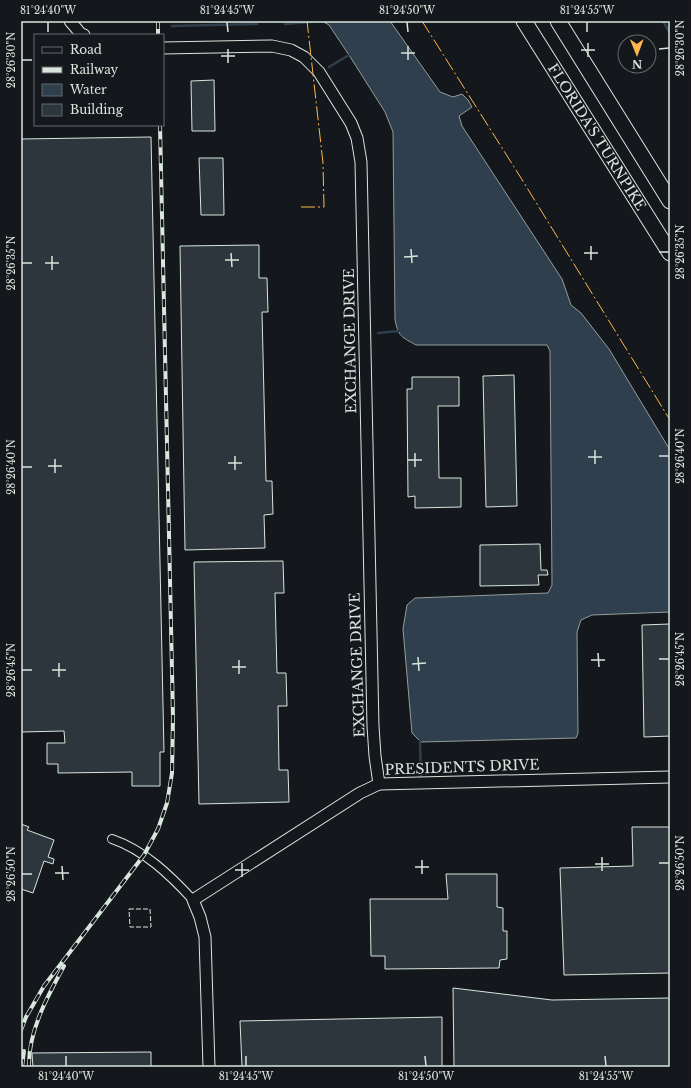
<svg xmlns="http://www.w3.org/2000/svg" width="691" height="1088" viewBox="0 0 691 1088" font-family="'Libre Baskerville',serif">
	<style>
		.water { fill: #2f3f4d; stroke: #939e99 }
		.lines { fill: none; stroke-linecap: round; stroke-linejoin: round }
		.stream { stroke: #2f3f4d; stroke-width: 2.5 }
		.building { fill: #2c363c; stroke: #d8e6dc }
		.street-casing { stroke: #d8e6dc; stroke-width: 10 }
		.secondary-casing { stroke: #d8e6dc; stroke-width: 13 }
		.highway-casing { stroke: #d8e6dc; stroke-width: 17 }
		.street { stroke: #14181c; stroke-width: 8 }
		.secondary { stroke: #14181c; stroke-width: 11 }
		.highway { stroke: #14181c; stroke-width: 15 }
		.rail-casing { stroke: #d8e6dc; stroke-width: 4 }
		.rail { stroke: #14181c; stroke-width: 2.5; stroke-dasharray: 8; stroke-linecap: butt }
		.fence { stroke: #d8e6dc; stroke-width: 1; stroke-dasharray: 5 2; stroke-linecap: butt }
		.power { stroke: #ffb74d; stroke-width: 1; stroke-dasharray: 14 3 2 3; stroke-linecap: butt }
		.ticks { fill: none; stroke: #d8e6dc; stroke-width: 1.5 }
		.labels { text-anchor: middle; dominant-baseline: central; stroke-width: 3; stroke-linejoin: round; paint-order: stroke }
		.street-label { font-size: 14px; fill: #d8e6dc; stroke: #14181c }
		.neatline { fill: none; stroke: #d8e6dc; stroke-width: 1.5 }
		.ticks-label { font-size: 10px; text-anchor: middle; fill: #d8e6dc }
	</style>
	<rect width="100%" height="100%" fill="#14181c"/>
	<path class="water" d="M 322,21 L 390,21 L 440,92 L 453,97 L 462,94 L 468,100 L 472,107 L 459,116 L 462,126 L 562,279 L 571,305 L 581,313 L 609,349 L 670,450 L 670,612 L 592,615 L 581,620 L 577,632 L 578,733 L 576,738 L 421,742 L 412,733 L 403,629 L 407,605 L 415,598 L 548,593 L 552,585 L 550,351 L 547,345 L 416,345 C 402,337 398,337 395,319 L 393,132 L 385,112 L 349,55 L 329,25 Z"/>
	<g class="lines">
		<g class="stream">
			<path d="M 663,21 L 670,33"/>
			<path d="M 285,24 L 310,22 L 316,21"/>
			<path d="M 172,26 L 257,24"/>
			<path d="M 329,67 L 349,55"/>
			<path d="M 378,333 L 398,331"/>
			<path d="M 420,741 L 421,778"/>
		</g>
	</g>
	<g class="building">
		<path d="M 214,80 L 215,131 L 192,131 L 191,81 Z"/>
		<path d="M 151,137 L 164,752 L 160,752 L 160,786 L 132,786 L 132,772 L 58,773 L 58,764 L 47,764 L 47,743 L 65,743 L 64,731 L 21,732 L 21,139 Z"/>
		<path d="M 199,158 L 223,158 L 224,215 L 201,215 Z"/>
		<path d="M 259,245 L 259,278 L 267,278 L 268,312 L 262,312 L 266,481 L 272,481 L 273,514 L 264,515 L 265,548 L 185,550 L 180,246 Z"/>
		<path d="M 514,375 L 517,506 L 486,507 L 483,376 Z"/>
		<path d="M 412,377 L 459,377 L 459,406 L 438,406 L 439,478 L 461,478 L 461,507 L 415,508 L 415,496 L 408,497 L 407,389 L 412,389 Z"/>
		<path d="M 540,544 L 541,570 L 547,570 L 548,575 L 538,575 L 539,585 L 480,586 L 480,545 Z"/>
		<path d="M 283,561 L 284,593 L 275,593 L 277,673 L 286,673 L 287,706 L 278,706 L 279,770 L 288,770 L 289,802 L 199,804 L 194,562 Z"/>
		<path d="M 670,624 L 670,736 L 644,737 L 642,625 Z"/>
		<path d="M 21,824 L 29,827 L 27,830 L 54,840 L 48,857 L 54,859 L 53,864 L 44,861 L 33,893 L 21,889 Z"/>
		<path d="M 632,827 L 670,827 L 670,973 L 564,975 L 560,868 L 633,866 Z"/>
		<path d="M 446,874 L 497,874 L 497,907 L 503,908 L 503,931 L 507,931 L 507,959 L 500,960 L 499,968 L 385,969 L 385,956 L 371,956 L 370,899 L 448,899 Z"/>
		<path d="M 453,988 L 552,1000 L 670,998 L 670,1067 L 454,1067 Z"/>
		<path d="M 442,1017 L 442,1067 L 242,1067 L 240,1021 Z"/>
		<path d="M 151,1052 L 151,1067 L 33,1067 L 32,1053 Z"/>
	</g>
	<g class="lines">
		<g class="street-casing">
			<path id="street" d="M 112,839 C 144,850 170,875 193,900"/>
		</g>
		<g class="secondary-casing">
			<g id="secondary">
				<path d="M 70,21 L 81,34 L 84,35"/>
				<path d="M 163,48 L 272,46 L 291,50 L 304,57 L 319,72 L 351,123 L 357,138 L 361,162 L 373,726 L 375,756 L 379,784"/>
				<path d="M 209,1067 L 205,937 L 200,917 L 193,900 L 360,793 L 379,784 L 670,777"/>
			</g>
		</g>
		<g class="highway-casing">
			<g id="highway">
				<path id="s1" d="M 524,21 L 670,253"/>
				<path d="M 558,21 L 670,201"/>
			</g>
		</g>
		<use href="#street" class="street"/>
		<use href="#secondary" class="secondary"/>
		<use href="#highway" class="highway"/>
		<g class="rail-casing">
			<g id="rail">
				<path d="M 158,21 L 158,35"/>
				<path d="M 21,1030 L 26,1017 L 44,986 L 144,855 L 158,829 L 167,803 L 172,773 L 173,717 L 160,125"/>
				<path d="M 22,1067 L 24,1051"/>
				<path d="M 29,1067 C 28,1032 47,997 64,966"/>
			</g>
		</g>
		<use href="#rail" class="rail"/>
		<path class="fence" d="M 129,909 L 150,909 L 151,927 L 130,927 Z"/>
		<g class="power">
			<path d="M 422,21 L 521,178 L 670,420"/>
			<path d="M 301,207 L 324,207 L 323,163 L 307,21"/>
		</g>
	</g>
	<path class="ticks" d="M 48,22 L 48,32M 227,22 L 228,32M 407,22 L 408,32M 587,22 L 587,32M 588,43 L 588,57M 408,46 L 408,60M 228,49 L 228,63M 659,49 L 669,48M 581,50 L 595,50M 401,53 L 415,53M 221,56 L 235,56M 22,60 L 32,60M 591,246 L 591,260M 411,249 L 412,263M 659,252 L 669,252M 231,253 L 232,267M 584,253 L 598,253M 52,256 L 52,270M 404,257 L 418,256M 225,260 L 239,260M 22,263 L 32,263M 45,263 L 59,263M 595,450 L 595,464M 415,453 L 415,467M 235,456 L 235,470M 659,456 L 669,456M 588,457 L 602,457M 55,459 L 55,473M 408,460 L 422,460M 228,463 L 242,463M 48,466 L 62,466M 22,467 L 32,467M 598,653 L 599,667M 418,657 L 419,671M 659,659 L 669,659M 239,660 L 239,674M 591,660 L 605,660M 59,663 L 59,677M 412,664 L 426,663M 232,667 L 246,667M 22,670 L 32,670M 52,670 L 66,670M 602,857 L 602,871M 422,860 L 422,874M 242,863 L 242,877M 659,863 L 669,863M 595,864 L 609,864M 62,866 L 63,880M 415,867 L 429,867M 235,870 L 249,870M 55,873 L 69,873M 22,874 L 32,874M 66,1056 L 66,1066M 246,1056 L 246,1066M 425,1056 L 426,1066M 605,1056 L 606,1066"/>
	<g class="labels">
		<g class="street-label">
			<text stroke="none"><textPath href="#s1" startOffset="137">FLORIDA'S TURNPIKE</textPath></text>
			<text transform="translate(350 341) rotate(-91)">EXCHANGE DRIVE</text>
			<text transform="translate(357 665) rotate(-92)">EXCHANGE DRIVE</text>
			<text transform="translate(462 767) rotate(-2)">PRESIDENTS DRIVE</text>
		</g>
	</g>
	<rect width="691" height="1088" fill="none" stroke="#14181c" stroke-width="44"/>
	<rect x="34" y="34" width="130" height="92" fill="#14181c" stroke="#626a69"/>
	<rect x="42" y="47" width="20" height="6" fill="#14181c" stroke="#626a69"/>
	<text x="70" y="54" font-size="12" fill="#d8e6dc">Road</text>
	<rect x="42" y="67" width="20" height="6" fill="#d8e6dc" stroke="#626a69"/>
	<text x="70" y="74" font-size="12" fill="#d8e6dc">Railway</text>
	<rect x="42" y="84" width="20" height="12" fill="#2f3f4d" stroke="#626a69"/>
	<text x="70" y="94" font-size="12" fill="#d8e6dc">Water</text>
	<rect x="42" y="104" width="20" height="12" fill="#2c363c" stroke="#626a69"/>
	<text x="70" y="114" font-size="12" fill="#d8e6dc">Building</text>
	<g transform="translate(637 54) rotate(179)"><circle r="19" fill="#14181c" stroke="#626a69"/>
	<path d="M0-3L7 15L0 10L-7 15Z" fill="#ffb74d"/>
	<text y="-6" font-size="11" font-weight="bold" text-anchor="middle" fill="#d8e6dc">N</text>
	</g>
	<rect x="22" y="22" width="647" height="1044" class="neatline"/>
	<g class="ticks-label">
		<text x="48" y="14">81°24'40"W</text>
		<text x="227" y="14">81°24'45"W</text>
		<text x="407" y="14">81°24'50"W</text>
		<text x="587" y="14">81°24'55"W</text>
		<text transform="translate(680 48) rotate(-90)" y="4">28°26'30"N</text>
		<text transform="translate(11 60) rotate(-90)" y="4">28°26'30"N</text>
		<text transform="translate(680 252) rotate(-90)" y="4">28°26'35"N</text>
		<text transform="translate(11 263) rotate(-90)" y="4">28°26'35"N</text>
		<text transform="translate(680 456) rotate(-90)" y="4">28°26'40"N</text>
		<text transform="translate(11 467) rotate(-90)" y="4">28°26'40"N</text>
		<text transform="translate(680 659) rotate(-90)" y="4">28°26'45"N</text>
		<text transform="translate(11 670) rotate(-90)" y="4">28°26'45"N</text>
		<text transform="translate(680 863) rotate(-90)" y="4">28°26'50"N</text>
		<text transform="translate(11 874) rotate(-90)" y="4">28°26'50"N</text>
		<text x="66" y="1080">81°24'40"W</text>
		<text x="246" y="1080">81°24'45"W</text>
		<text x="426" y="1080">81°24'50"W</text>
		<text x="606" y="1080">81°24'55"W</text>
	</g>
</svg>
